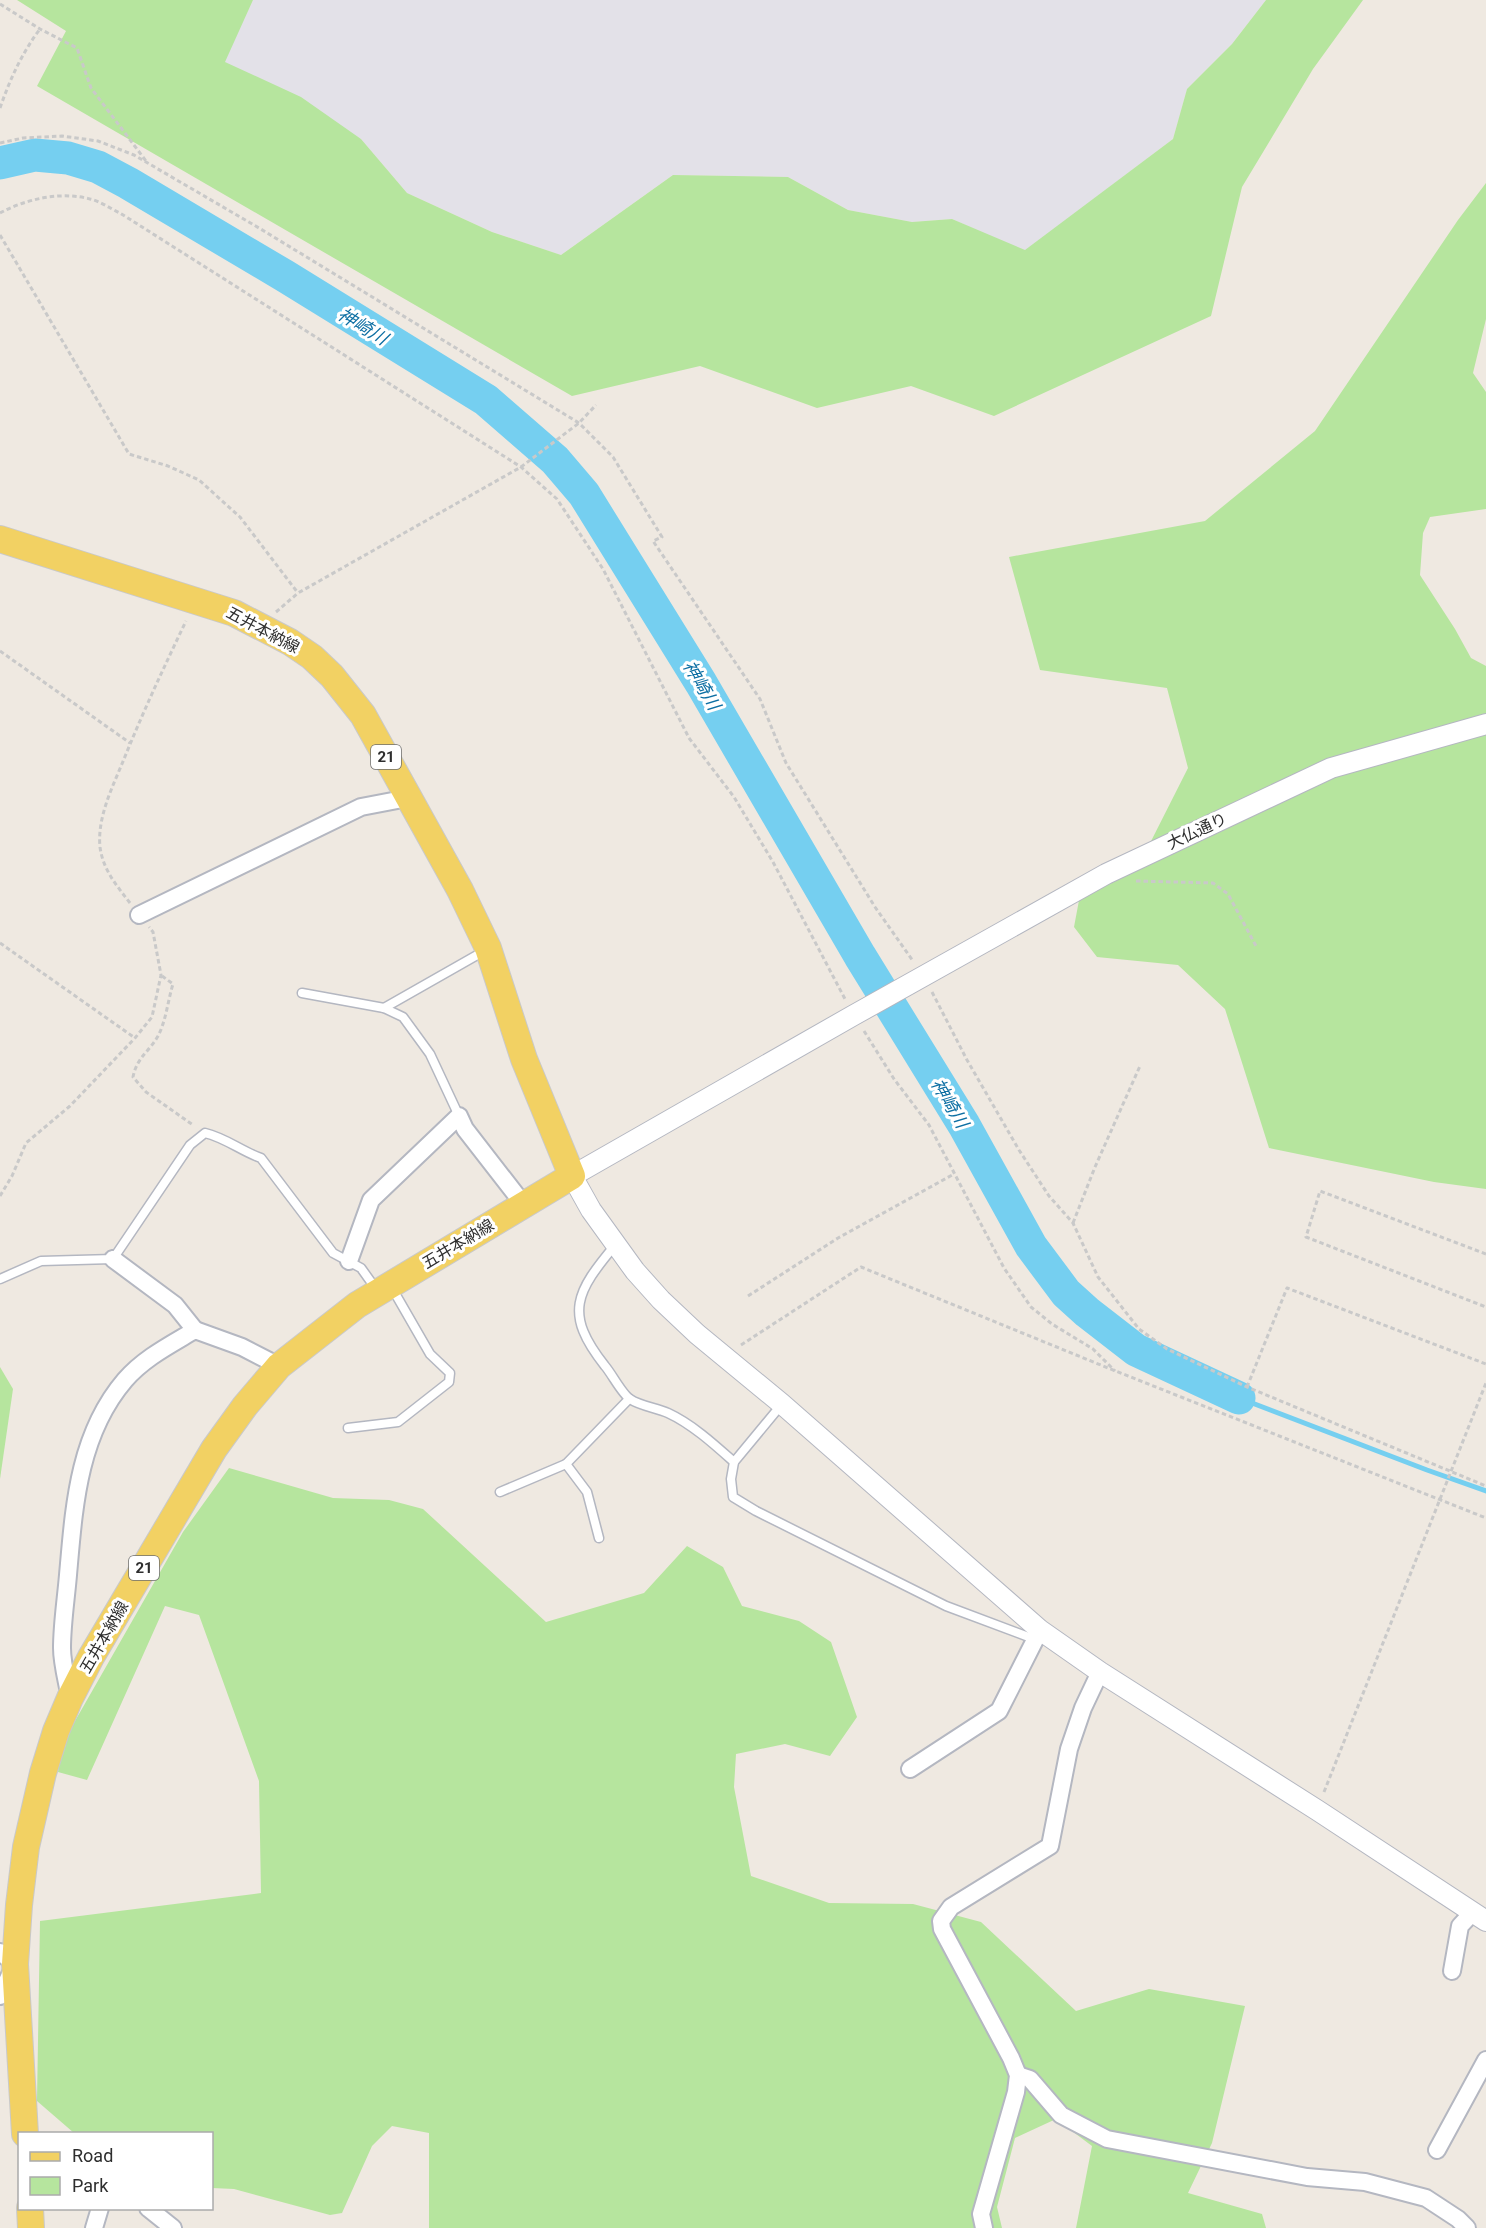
<svg xmlns="http://www.w3.org/2000/svg" width="1486" height="2228" viewBox="0 0 1486 2228" font-family="Roboto,'Noto Sans JP',sans-serif">
	<style>
		.industrial { fill: #e3e1e8 }
		.green { fill: #b6e59e }
		.lines { fill: none; stroke-linecap: round; stroke-linejoin: round }
		.stream { stroke: #75cff0; stroke-width: 5 }
		.river { stroke: #75cff0; stroke-width: 33 }
		.service-casing { stroke: #b4b7c1; stroke-width: 11 }
		.minor-casing { stroke: #b4b7c1; stroke-width: 20 }
		.tertiary-casing { stroke: #b4b7c1; stroke-width: 22 }
		.primary-casing { stroke: #c9c9c9; stroke-width: 28 }
		.path { stroke: #c9c9c9; stroke-width: 3; stroke-dasharray: 4.5 3; stroke-linecap: butt }
		.service { stroke: #fff; stroke-width: 8 }
		.minor { stroke: #fff; stroke-width: 16 }
		.tertiary { stroke: #fff; stroke-width: 20 }
		.primary { stroke: #f2d163; stroke-width: 26 }
		.labels { text-anchor: middle; dominant-baseline: central; stroke-width: 6; stroke-linejoin: round; paint-order: stroke }
		.shield { fill: #fff; stroke: #6d6d6d; stroke-width: 1.5 }
		.shield-label { font-size: 15px; font-weight: bold; fill: #2e2e2e }
		.street-label { font-size: 16px; fill: #2e2e2e; stroke: #fff }
		.water-label { font-size: 18px; font-style: italic; fill: #0d6fa3; stroke: #fff }
	</style>
	<rect width="100%" height="100%" fill="#efe9e1"/>
	<path class="industrial" d="M 253,0 L 1266,0 L 1232,44 L 1187,89 L 1173,139 L 1025,251 L 952,219 L 912,222 L 848,210 L 788,177 L 673,175 L 561,255 L 492,232 L 407,193 L 361,139 L 224,62 Z"/>
	<g class="green">
		<path d="M 17,0 L 253,0 L 225,62 L 301,97 L 361,139 L 407,193 L 492,232 L 561,255 L 673,175 L 788,177 L 848,210 L 912,222 L 952,219 L 1025,250 L 1173,139 L 1187,89 L 1232,44 L 1266,0 L 1363,0 L 1313,69 L 1242,187 L 1211,316 L 994,416 L 911,386 L 817,408 L 700,366 L 572,396 L 37,86 L 66,31 Z"/>
		<path d="M 1486,183 L 1486,319 L 1473,373 L 1486,392 L 1486,509 L 1430,517 L 1423,533 L 1420,575 L 1455,629 L 1471,658 L 1486,666 L 1486,1189 L 1434,1182 L 1269,1148 L 1225,1009 L 1178,965 L 1097,957 L 1074,927 L 1080,895 L 1144,855 L 1188,768 L 1167,688 L 1040,670 L 1009,557 L 1205,521 L 1315,431 L 1458,220 Z"/>
		<path d="M 0,1367 L 13,1389 L 0,1479 Z"/>
		<path d="M 229,1468 L 333,1498 L 389,1500 L 423,1509 L 546,1622 L 644,1593 L 687,1546 L 723,1567 L 742,1606 L 799,1621 L 831,1642 L 857,1717 L 830,1756 L 785,1744 L 736,1754 L 734,1787 L 751,1876 L 829,1903 L 913,1904 L 981,1922 L 1076,2011 L 1149,1989 L 1245,2006 L 1212,2143 L 1188,2193 L 1262,2214 L 1266,2228 L 1076,2228 L 1092,2146 L 1056,2119 L 1015,2138 L 997,2207 L 1002,2228 L 429,2228 L 429,2133 L 392,2126 L 372,2146 L 342,2213 L 330,2215 L 234,2189 L 212,2188 L 212,2134 L 74,2133 L 37,2101 L 40,1921 L 261,1893 L 259,1781 L 199,1615 L 165,1606 L 87,1780 L 58,1772 L 63,1742 L 183,1532 Z"/>
	</g>
	<g class="lines">
		<path class="stream" d="M 1239,1398 L 1427,1470 L 1486,1491"/>
		<path class="river" d="M 0,163 L 35,155 L 68,158 L 98,167 L 128,183 L 285,276 L 486,400 L 555,460 L 584,494 L 701,683 L 860,956 L 964,1125 L 1031,1246 L 1066,1293 L 1087,1312 L 1136,1350 L 1239,1398"/>
		<g class="service-casing">
			<g id="service">
				<path d="M 302,993 L 384,1008 L 403,1017 L 430,1054 L 459,1116"/>
				<path d="M 384,1008 L 486,950"/>
				<path d="M 616,1244 C 576,1292 563,1313 605,1366 C 612,1374 622,1394 630,1399 C 640,1406 657,1408 668,1413 C 692,1424 715,1445 734,1462"/>
				<path d="M 0,1279 L 41,1261 L 113,1259 L 190,1145 L 205,1133 C 226,1138 241,1151 261,1158 L 333,1253 L 361,1268 L 376,1289"/>
				<path d="M 782,1404 L 734,1462 L 731,1479 L 733,1497 L 756,1511 L 946,1606 L 1034,1639"/>
				<path d="M 348,1428 L 398,1422 L 449,1382 L 450,1373 L 430,1354 L 392,1288"/>
				<path d="M 566,1464 L 587,1492 L 599,1538"/>
				<path d="M 500,1492 L 566,1464 L 629,1399"/>
			</g>
		</g>
		<g class="minor-casing">
			<g id="minor">
				<path d="M 139,915 L 361,807 L 408,798"/>
				<path d="M 113,1259 L 175,1305 L 195,1330"/>
				<path d="M 349,1261 L 371,1200 L 459,1116 L 465,1129 L 524,1205"/>
				<path d="M 70,1698 C 67,1681 62,1664 62,1648 C 62,1624 66,1599 68,1575 C 74,1507 78,1435 125,1380 C 144,1358 170,1345 195,1330 L 242,1347 L 279,1366"/>
				<path d="M 910,1769 L 999,1711 L 1040,1630"/>
				<path d="M 0,1952 L 15,1964 L 0,1996"/>
				<path d="M 1452,1971 L 1460,1926 L 1473,1912"/>
				<path d="M 1018,2075 L 1030,2079 L 1061,2115 L 1107,2139 L 1307,2177 L 1365,2182 L 1426,2198 L 1458,2219 L 1467,2228"/>
				<path d="M 1437,2150 L 1486,2060"/>
				<path d="M 148,2208 L 173,2228"/>
				<path d="M 94,2228 L 100,2208"/>
				<path d="M 984,2228 L 981,2214 L 1016,2092 L 1018,2075 L 1011,2058 L 942,1929 L 941,1921 L 951,1907 L 1050,1846 L 1069,1749 L 1083,1708 L 1100,1672"/>
			</g>
		</g>
		<g class="tertiary-casing">
			<path id="tertiary" d="M 1486,724 L 1331,768 L 1106,874 L 854,1015 L 572,1176 L 591,1210 L 635,1271 L 661,1300 L 697,1334 L 782,1404 L 1040,1630 L 1100,1672 L 1317,1810 L 1486,1921"/>
		</g>
		<g class="primary-casing">
			<g id="primary">
				<path d="M 0,539 L 234,613 L 290,642 L 312,657 L 332,676 L 363,715 L 460,890 L 488,948 L 524,1059 L 572,1176 L 357,1305 L 279,1366 L 245,1406 L 214,1449 L 91,1657 L 70,1698 L 56,1731 L 43,1773 L 26,1847 L 19,1905 L 15,1964 L 25,2134"/>
				<path d="M 30,2208 L 31,2228"/>
			</g>
		</g>
		<g class="path">
			<path d="M 0,4 L 40,29 L 77,48 L 91,88 L 146,161"/>
			<path d="M 0,108 C 10,79 22,53 40,29"/>
			<path d="M 0,143 L 23,138 L 62,136 L 98,141 L 134,155 L 259,228 L 579,423 L 613,457 L 662,537 L 653,541 L 760,699 L 786,763 L 875,907 L 913,961"/>
			<path d="M 0,213 C 26,199 61,191 90,199 C 100,201 111,209 120,213 L 521,467 L 557,499 L 603,569 L 689,738 L 734,797 L 773,862 L 845,999"/>
			<path d="M 0,235 L 129,454 L 168,466 L 199,480 L 240,517 L 298,593"/>
			<path d="M 276,612 L 298,593 L 521,467 L 579,423 L 596,405"/>
			<path d="M 0,651 L 130,743"/>
			<path d="M 1136,881 L 1213,883 L 1228,894 L 1256,946"/>
			<path d="M 130,903 C 117,886 103,870 100,847 C 97,817 113,786 124,759 C 143,712 164,667 186,621"/>
			<path d="M 0,943 L 135,1038"/>
			<path d="M 162,976 L 173,984 C 168,1000 166,1021 158,1036 C 149,1052 137,1057 133,1077 L 146,1092 L 193,1125"/>
			<path d="M 932,992 L 967,1060 L 1019,1150 L 1049,1196 L 1073,1223 L 1098,1277 L 1139,1329 L 1167,1349 L 1247,1387 L 1486,1486"/>
			<path d="M 864,1031 L 894,1079 L 929,1125 L 1004,1268 L 1031,1307 L 1052,1324 L 1093,1349 L 1115,1371"/>
			<path d="M 0,1196 L 12,1176 L 26,1143 L 70,1106 L 135,1038 L 152,1017 L 161,975 L 153,932 L 149,927"/>
			<path d="M 1073,1223 L 1095,1167 L 1140,1066"/>
			<path d="M 1486,1254 L 1320,1191 L 1306,1237 L 1486,1307"/>
			<path d="M 748,1296 L 838,1238 L 954,1174"/>
			<path d="M 741,1345 L 861,1267 L 1108,1368 L 1486,1518"/>
			<path d="M 1247,1387 L 1287,1288 L 1486,1364"/>
			<path d="M 1324,1792 L 1486,1383"/>
		</g>
		<use href="#service" class="service"/>
		<use href="#minor" class="minor"/>
		<use href="#tertiary" class="tertiary"/>
		<use href="#primary" class="primary"/>
	</g>
	<g class="labels">
		<g class="shield">
			<rect x="371" y="745" width="30" height="24" rx="4.5"/>
			<rect x="129" y="1556" width="30" height="24" rx="4.5"/>
		</g>
		<g class="shield-label">
			<text x="386" y="757">21</text>
			<text x="144" y="1568">21</text>
		</g>
		<g class="street-label">
			<text transform="translate(263 630) rotate(28)">五井本納線</text>
			<text transform="translate(1197 831) rotate(-25)">大仏通り</text>
			<text transform="translate(458 1244) rotate(-31)">五井本納線</text>
			<text transform="translate(104 1637) rotate(-60)">五井本納線</text>
		</g>
		<g class="water-label">
			<text transform="translate(363 326) rotate(31)">神崎川</text>
			<text transform="translate(702 685) rotate(59)">神崎川</text>
			<text transform="translate(950 1103) rotate(59)">神崎川</text>
		</g>
	</g>
	<rect x="18" y="2132" width="195" height="78" fill="#ffffff" stroke="#ababab" stroke-width="1.5"/>
	<rect x="30" y="2152" width="30" height="9" fill="#f2d163" stroke="#ababab" stroke-width="1.5"/>
	<text x="72" y="2162" font-size="18" fill="#2e2e2e">Road</text>
	<rect x="30" y="2177" width="30" height="18" fill="#b6e59e" stroke="#ababab" stroke-width="1.5"/>
	<text x="72" y="2192" font-size="18" fill="#2e2e2e">Park</text>
</svg>
